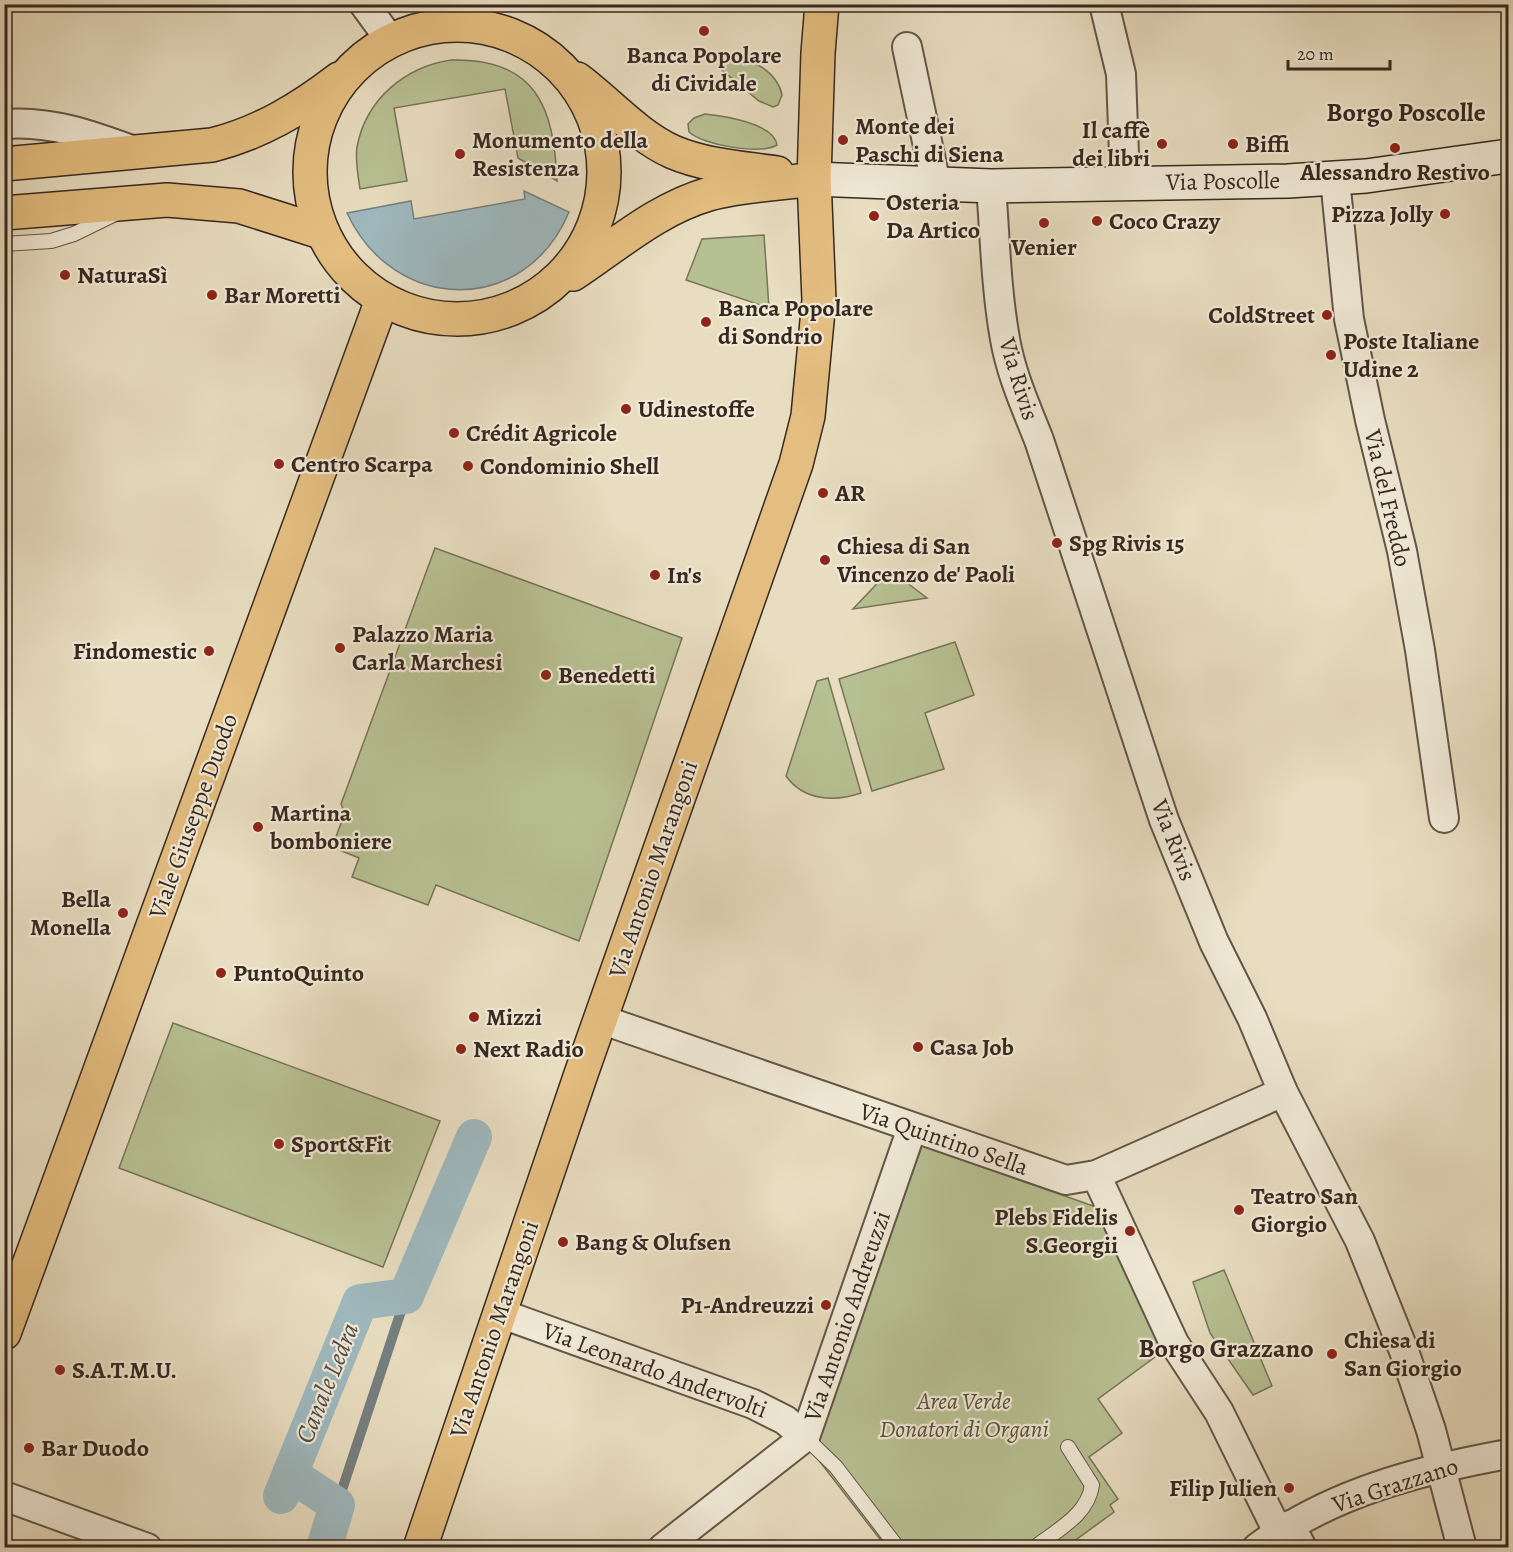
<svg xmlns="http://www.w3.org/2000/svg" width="1513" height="1552" viewBox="0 0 1513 1552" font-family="Alegreya,serif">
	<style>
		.green { fill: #b7c092; stroke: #777459; stroke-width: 1.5 }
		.water { fill: #9eb8be; stroke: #757f7f; stroke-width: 1.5 }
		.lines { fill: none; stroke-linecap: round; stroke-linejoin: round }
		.stream { stroke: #757f7f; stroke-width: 10 }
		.canal { stroke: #9eb8be; stroke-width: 36 }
		.lane-casing { stroke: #635648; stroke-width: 16 }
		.street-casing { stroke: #635648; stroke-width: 32 }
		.secondary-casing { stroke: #372920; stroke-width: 36 }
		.primary-casing { stroke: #372920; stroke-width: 36 }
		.lane { stroke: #f0e9d6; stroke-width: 14 }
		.street { stroke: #f0e9d6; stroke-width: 28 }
		.secondary { stroke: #f0e9d6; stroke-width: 33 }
		.primary { stroke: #e4be80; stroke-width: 33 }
		.poi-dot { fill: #8f2418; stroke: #f0e9d6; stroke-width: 2 }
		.labels { text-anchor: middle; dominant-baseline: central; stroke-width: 4.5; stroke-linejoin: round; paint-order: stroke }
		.poi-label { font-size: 24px; font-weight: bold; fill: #372920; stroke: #f0e9d6; text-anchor: start }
		.street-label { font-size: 24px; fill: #372920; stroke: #f0e9d6 }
		.park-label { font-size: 24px; font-style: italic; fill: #574f3c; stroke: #f0e9d6 }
		.neighbourhood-label { font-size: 26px; font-weight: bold; fill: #372920; stroke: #f0e9d6 }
		.water-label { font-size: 26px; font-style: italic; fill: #514d48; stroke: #f0e9d6 }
	</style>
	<rect width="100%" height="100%" fill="#e8ddc0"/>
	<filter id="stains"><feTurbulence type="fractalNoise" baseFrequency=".00333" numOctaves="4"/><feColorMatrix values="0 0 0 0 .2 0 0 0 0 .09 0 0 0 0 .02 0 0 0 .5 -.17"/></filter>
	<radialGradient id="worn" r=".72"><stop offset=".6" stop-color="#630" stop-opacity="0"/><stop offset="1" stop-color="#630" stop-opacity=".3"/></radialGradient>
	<g class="green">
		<path d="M 726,55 C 748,57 777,70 782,95 L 778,105 L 773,107 L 759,101 L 722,70 L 721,59 Z"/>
		<path d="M 451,60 C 536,58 554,107 557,181 L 518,158 L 505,89 L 394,108 L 407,181 L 360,189 C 358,176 355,160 357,147 C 366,99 405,67 451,60 Z"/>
		<path d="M 705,114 C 723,116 774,123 777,145 C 760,155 703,145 689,132 L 688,124 L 694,118 Z"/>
		<path d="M 764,235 L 769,308 L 686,280 L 702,239 Z"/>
		<path d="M 435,548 L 682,638 L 579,941 L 436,885 L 428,905 L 352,877 L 359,858 L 332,847 L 345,813 L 341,804 Z"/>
		<path d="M 890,570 L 927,598 L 853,609 Z"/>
		<path d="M 955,642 L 974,695 L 925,713 L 944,769 L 872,791 L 839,679 Z"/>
		<path d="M 828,678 L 861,793 C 834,802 804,801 786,776 L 817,681 Z"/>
		<path d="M 173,1023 L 440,1121 L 383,1267 L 119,1168 Z"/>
		<path d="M 922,1146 L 1102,1209 L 1166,1349 L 1098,1399 L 1122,1433 L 1089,1457 L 1118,1499 L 1110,1505 L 1114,1512 L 1066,1547 L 886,1547 L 817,1458 L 819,1429 Z"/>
		<path d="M 1224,1270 L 1272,1386 L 1253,1395 L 1210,1333 L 1193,1282 Z"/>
	</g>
	<path class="water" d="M 524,191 L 569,212 C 525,317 394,314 347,213 L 411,201 L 414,219 L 525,199 Z"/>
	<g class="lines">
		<path class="stream" d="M 337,1505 L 406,1296"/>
		<g class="canal">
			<path d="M 290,1474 L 337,1505 L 324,1548"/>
			<path d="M 281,1496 L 360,1302 L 406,1296 L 474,1137"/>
		</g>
		<g class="lane-casing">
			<g id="lane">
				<path d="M 4,244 L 51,241 L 74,234 L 117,213"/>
				<path d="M 805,1437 L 836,1467 L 898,1548"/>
				<path d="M 1034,1548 C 1057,1530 1088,1515 1092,1485 L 1068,1447"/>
			</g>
		</g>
		<g class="street-casing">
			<g id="street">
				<path d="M 364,4 L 391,41"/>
				<path d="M 1104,4 L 1121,74 L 1125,183"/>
				<path d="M 907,47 L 936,184"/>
				<path d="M 4,124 C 51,120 94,136 137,152"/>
				<path d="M 1335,179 L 1349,319 L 1370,420 L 1402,551 L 1420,650 L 1444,818"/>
				<path d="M 991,186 C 995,237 996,289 1005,339 C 1011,374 1026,407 1039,440 L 1164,820 L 1214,942 L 1252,1018 L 1283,1092 L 1360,1241 L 1404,1351 L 1431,1430 L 1462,1548"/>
				<path d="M 600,1019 L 1066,1180 L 1096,1175 L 1283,1092"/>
				<path d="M 1096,1175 L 1174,1343 L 1219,1412 L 1278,1532"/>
				<path d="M 499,1313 L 753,1404 L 785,1420 L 805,1437"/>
				<path d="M 4,1496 L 147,1548"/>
				<path d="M 1290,1525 L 1302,1548"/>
				<path d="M 663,1548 L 805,1437 L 912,1128"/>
				<path d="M 1257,1548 C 1330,1493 1420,1470 1508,1454"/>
			</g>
		</g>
		<g class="secondary-casing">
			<path id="secondary" d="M 814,179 L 991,186 L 1288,181 L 1366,176 L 1508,156"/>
		</g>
		<g class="primary-casing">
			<g id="primary">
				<circle cx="457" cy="172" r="147"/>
				<path d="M 577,79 C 608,102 637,136 673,152 C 706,166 742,168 777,173"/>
				<path d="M 4,164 L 212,145 C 260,133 300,109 339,79"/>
				<path d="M 4,213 L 167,200 L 239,206 L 321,232"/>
				<path d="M 573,274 C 617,245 657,209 709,194 C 742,185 780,184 814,179"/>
				<path d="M 4,1333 L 382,300"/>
				<path d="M 420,1548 L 581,1074 L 796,464 L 808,416 L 819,300 L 814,179 L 818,53 L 822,4"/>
			</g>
		</g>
		<use href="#lane" class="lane"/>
		<use href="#street" class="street"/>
		<use href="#secondary" class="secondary"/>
		<use href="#primary" class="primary"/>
	</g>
	<g class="poi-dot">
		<circle cx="704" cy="31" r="6"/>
		<circle cx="843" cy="140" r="6"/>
		<circle cx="1162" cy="144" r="6"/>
		<circle cx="1233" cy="144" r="6"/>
		<circle cx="1395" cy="148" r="6"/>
		<circle cx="460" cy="154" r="6"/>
		<circle cx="1445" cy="214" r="6"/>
		<circle cx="874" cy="216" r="6"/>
		<circle cx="1097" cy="221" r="6"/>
		<circle cx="1044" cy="223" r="6"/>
		<circle cx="65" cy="275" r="6"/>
		<circle cx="212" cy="295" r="6"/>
		<circle cx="1327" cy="315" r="6"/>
		<circle cx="706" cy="322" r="6"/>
		<circle cx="1331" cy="355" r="6"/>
		<circle cx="626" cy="409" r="6"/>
		<circle cx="454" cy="433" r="6"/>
		<circle cx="279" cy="464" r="6"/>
		<circle cx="468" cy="466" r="6"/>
		<circle cx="823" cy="493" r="6"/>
		<circle cx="1057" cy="543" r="6"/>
		<circle cx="825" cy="560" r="6"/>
		<circle cx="655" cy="575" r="6"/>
		<circle cx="340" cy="648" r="6"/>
		<circle cx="209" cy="651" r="6"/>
		<circle cx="546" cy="675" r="6"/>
		<circle cx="258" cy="827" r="6"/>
		<circle cx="123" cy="913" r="6"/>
		<circle cx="221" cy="973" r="6"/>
		<circle cx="474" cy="1017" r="6"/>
		<circle cx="918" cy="1047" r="6"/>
		<circle cx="461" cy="1049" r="6"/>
		<circle cx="279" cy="1144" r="6"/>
		<circle cx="1239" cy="1210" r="6"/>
		<circle cx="1130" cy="1231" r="6"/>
		<circle cx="563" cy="1242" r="6"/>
		<circle cx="826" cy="1305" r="6"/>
		<circle cx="1332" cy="1354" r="6"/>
		<circle cx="60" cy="1370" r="6"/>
		<circle cx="29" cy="1448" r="6"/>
		<circle cx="1289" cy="1488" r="6"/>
	</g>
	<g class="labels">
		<g class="poi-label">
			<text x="704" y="55" text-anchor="middle">Banca Popolare<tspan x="704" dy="28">di Cividale</tspan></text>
			<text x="855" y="126">Monte dei<tspan x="855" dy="28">Paschi di Siena</tspan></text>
			<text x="1150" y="130" text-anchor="end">Il caffè<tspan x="1150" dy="28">dei libri</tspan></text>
			<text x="472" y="140">Monumento della<tspan x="472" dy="28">Resistenza</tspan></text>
			<text x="1245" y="144">Biffi</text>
			<text x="1395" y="172" text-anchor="middle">Alessandro Restivo</text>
			<text x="886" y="202">Osteria<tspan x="886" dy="28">Da Artico</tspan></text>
			<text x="1433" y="214" text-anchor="end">Pizza Jolly</text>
			<text x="1109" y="221">Coco Crazy</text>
			<text x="1044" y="247" text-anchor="middle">Venier</text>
			<text x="77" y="275">NaturaSì</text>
			<text x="224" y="295">Bar Moretti</text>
			<text x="718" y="308">Banca Popolare<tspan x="718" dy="28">di Sondrio</tspan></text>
			<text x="1315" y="315" text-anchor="end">ColdStreet</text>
			<text x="1343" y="341">Poste Italiane<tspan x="1343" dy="28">Udine 2</tspan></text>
			<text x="638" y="409">Udinestoffe</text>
			<text x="466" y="433">Crédit Agricole</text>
			<text x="291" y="464">Centro Scarpa</text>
			<text x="480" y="466">Condominio Shell</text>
			<text x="835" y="493">AR</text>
			<text x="1069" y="543">Spg Rivis 15</text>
			<text x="837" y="546">Chiesa di San<tspan x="837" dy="28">Vincenzo de' Paoli</tspan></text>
			<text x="667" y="575">In's</text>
			<text x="352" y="634">Palazzo Maria<tspan x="352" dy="28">Carla Marchesi</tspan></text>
			<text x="197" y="651" text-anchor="end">Findomestic</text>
			<text x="558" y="675">Benedetti</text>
			<text x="270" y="813">Martina<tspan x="270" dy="28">bomboniere</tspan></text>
			<text x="111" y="899" text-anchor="end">Bella<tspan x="111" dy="28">Monella</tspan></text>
			<text x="233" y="973">PuntoQuinto</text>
			<text x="486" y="1017">Mizzi</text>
			<text x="930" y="1047">Casa Job</text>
			<text x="473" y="1049">Next Radio</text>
			<text x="291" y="1144">Sport&amp;Fit</text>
			<text x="1251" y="1196">Teatro San<tspan x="1251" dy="28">Giorgio</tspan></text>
			<text x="1118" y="1217" text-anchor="end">Plebs Fidelis<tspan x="1118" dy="28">S.Georgii</tspan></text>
			<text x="575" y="1242">Bang &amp; Olufsen</text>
			<text x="814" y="1305" text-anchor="end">P1-Andreuzzi</text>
			<text x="1344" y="1340">Chiesa di<tspan x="1344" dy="28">San Giorgio</tspan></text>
			<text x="72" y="1370">S.A.T.M.U.</text>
			<text x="41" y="1448">Bar Duodo</text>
			<text x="1277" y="1488" text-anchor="end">Filip Julien</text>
		</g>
		<g class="street-label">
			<text transform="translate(1223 181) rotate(-1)">Via Poscolle</text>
			<text transform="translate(1019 379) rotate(73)">Via Rivis</text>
			<text transform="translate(1388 498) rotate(77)">Via del Freddo</text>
			<text transform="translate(193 816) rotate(-70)">Viale Giuseppe Duodo</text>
			<text transform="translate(1174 840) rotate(69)">Via Rivis</text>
			<text transform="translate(653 869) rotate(-71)">Via Antonio Marangoni</text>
			<text transform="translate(944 1139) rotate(19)">Via Quintino Sella</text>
			<text transform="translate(847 1316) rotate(-71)">Via Antonio Andreuzzi</text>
			<text transform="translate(494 1329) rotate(-71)">Via Antonio Marangoni</text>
			<text transform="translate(655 1370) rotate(20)">Via Leonardo Andervolti</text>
			<text transform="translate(1395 1485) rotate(-18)">Via Grazzano</text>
		</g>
		<g class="park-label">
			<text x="964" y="1401">Area Verde<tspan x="964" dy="28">Donatori di Organi</tspan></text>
		</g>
		<g class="neighbourhood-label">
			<text x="1406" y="112">Borgo Poscolle</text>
			<text x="1226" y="1348">Borgo Grazzano</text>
		</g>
		<g class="water-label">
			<text transform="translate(327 1383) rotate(-68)">Canale Ledra</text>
		</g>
	</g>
	<rect width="1513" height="1552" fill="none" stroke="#e8ddc0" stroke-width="24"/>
	<rect x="6" y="6" width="1501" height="1540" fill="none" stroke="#372920" stroke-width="3"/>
	<rect x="12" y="12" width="1489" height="1528" fill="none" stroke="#372920" stroke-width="1.5"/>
	<path d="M1288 60v9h102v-9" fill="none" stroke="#372920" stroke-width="3"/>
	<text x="1297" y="60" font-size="18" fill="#372920" stroke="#f0e9d6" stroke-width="4.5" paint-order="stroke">20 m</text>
	<rect width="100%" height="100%" filter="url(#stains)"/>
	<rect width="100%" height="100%" fill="url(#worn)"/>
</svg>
